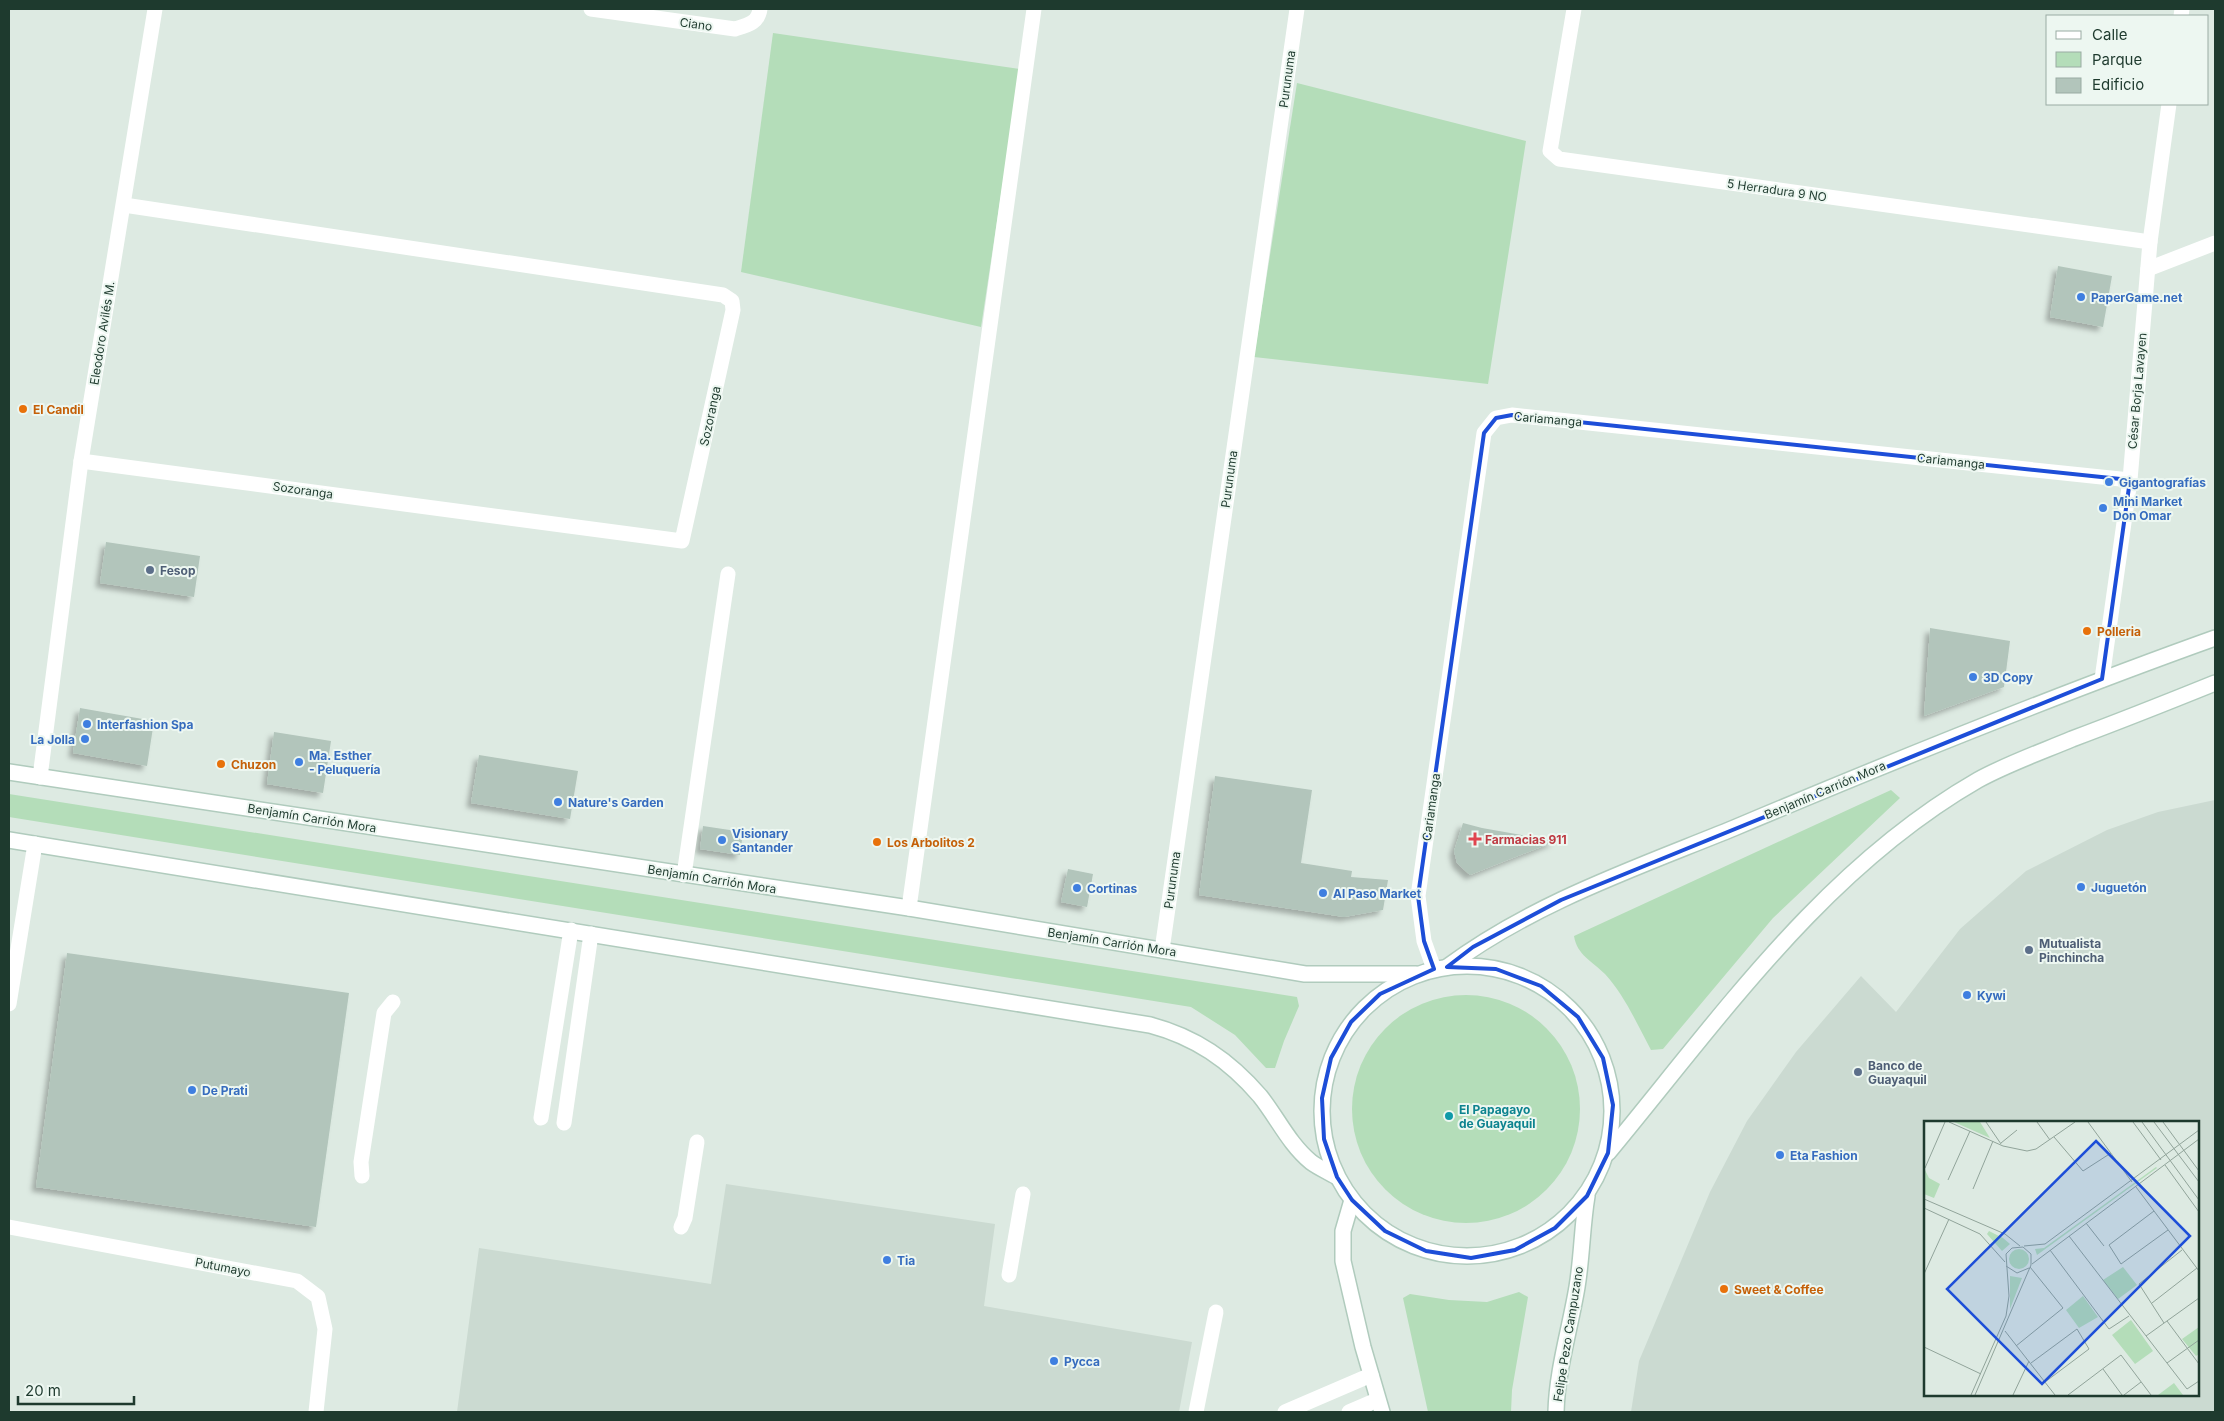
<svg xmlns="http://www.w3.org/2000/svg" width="2224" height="1421" viewBox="0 0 2224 1421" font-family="Inter,sans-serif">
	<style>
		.built { fill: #cbdad1; fill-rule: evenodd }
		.green { fill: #b4ddb9 }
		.building { fill: #b2c5bb; filter: url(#shadow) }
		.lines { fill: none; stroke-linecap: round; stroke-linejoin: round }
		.secondary-casing { stroke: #b0cbbd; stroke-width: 18 }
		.service { stroke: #fff; stroke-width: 15 }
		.minor { stroke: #fff; stroke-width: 15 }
		.secondary { stroke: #fff; stroke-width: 15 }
		.marked { fill: none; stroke: #1d4ed8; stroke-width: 4; stroke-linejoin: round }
		.shop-dot { fill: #3f7fe0; stroke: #edf7f1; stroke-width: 2 }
		.food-dot { fill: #e8710a; stroke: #edf7f1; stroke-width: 2 }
		.service-dot { fill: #5c6f8a; stroke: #edf7f1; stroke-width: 2 }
		.health-dot { fill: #e0444e; stroke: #edf7f1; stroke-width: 2 }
		.culture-dot { fill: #0f9aa8; stroke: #edf7f1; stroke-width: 2 }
		.labels { text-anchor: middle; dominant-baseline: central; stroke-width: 4; stroke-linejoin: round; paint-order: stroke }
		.street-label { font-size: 12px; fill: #1e3a2e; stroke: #edf7f1 }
		.shop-label { font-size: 12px; font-weight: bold; fill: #366cbe; stroke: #edf7f1; text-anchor: start }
		.food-label { font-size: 12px; font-weight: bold; fill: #c56008; stroke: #edf7f1; text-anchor: start }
		.service-label { font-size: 12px; font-weight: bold; fill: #4e5e75; stroke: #edf7f1; text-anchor: start }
		.health-label { font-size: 12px; font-weight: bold; fill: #be3a42; stroke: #edf7f1; text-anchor: start }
		.culture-label { font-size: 12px; font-weight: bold; fill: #0d838f; stroke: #edf7f1; text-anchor: start }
		.inset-road { fill: none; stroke: #91a49a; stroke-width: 1 }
		.view { fill: #1d4ed8; fill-opacity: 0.15; stroke: #1d4ed8; stroke-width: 2.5 }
		.inset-edge { fill: none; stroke: #1e3a2e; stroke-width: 2.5 }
	</style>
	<defs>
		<filter id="shadow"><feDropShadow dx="-4.5" dy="4.5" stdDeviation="2.5" flood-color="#0004"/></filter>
	</defs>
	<rect width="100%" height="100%" fill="#ddeae2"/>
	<g class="built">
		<path d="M 2215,800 L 2215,1412 L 1631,1412 L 1639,1361 L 1710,1192 L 1747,1121 L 1796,1052 L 1861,976 L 1896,1012 L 1960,929 L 2026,871 L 2107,830 L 2158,812 ZM 1925,1122 L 2198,1122 L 2198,1395 L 1925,1395 Z"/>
		<path d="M 726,1184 L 995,1224 L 984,1306 L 1192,1342 L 1179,1412 L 457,1412 L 479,1248 L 711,1284 Z"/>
	</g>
	<g class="green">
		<path d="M 773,33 L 1020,69 L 981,327 L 741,272 Z"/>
		<path d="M 1297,83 L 1526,141 L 1488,384 L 1254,357 Z"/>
		<path d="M 1891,790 L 1900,798 L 1773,918 L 1663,1049 L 1651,1050 C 1637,1024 1625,996 1605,974 C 1592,961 1577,955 1574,936 Z"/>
		<path d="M 9,794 L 1297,997 L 1299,1006 L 1284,1041 L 1275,1068 L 1266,1068 L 1235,1035 L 1191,1007 L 9,817 Z"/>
		<circle cx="1466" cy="1109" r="114"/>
		<path d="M 1519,1292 L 1528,1297 L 1512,1390 L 1511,1412 L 1428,1412 L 1403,1298 L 1410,1294 L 1449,1300 L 1487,1302 Z"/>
	</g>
	<g class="building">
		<path d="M 2058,266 L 2112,276 L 2103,327 L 2050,317 Z"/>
		<path d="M 106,542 L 200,556 L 194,597 L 100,583 Z"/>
		<path d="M 1930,628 L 2010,641 L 2004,687 L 1924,716 Z"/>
		<path d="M 80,708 L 154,721 L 147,766 L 73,753 Z"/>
		<path d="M 274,732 L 331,741 L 323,793 L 267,784 Z"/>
		<path d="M 479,755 L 578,771 L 570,819 L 471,803 Z"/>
		<path d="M 1215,776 L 1312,790 L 1301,863 L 1352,871 L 1351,877 L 1388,880 L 1383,910 L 1344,917 L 1199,895 Z"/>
		<path d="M 1463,823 L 1482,828 L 1556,841 L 1470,875 L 1457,863 L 1454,851 Z"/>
		<path d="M 703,826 L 743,832 L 740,855 L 700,849 Z"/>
		<path d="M 1068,869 L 1093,874 L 1087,907 L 1061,902 Z"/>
		<path d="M 67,953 L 349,993 L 316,1227 L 36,1187 Z"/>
	</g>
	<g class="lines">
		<g class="secondary-casing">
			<g id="secondary">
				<path d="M 9,772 L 909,908 L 1305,974 L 1416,974"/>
				<path d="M 9,840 L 1150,1025 C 1195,1037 1229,1060 1260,1096 C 1277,1117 1289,1144 1311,1162 C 1319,1168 1329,1172 1337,1177"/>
				<circle cx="1467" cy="1111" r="145"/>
				<path d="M 1447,967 C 1533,903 1636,868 1734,828 C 1893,761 2053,696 2215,638"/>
				<path d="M 1608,1153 C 1720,1018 1823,869 1978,780 C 2007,764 2041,752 2072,739 C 2120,721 2168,702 2215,683"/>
				<path d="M 1352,1200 L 1343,1231 L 1343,1261 L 1363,1347 L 1382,1412"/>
				<path d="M 1556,1412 C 1557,1370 1570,1329 1577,1287 C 1582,1257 1582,1226 1587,1196"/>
			</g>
		</g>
		<g class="service">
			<path d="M 541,1118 L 571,930"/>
			<path d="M 564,1123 L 591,934"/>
			<path d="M 362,1176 L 361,1162 L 384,1013 L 393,1002"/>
			<path d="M 681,1227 L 685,1218 L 697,1142"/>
			<path d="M 1009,1275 L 1023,1194"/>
			<path d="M 1196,1412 L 1216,1312"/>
			<path d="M 1285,1412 L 1371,1375"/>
			<path d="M 1349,1412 L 1377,1400"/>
		</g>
		<g class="minor">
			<path d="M 591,9 L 735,29 C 748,25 758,23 760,9"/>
			<path d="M 1574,9 L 1550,151 L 1559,159 L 2150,242"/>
			<path d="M 2181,16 L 2182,9"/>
			<path d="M 2148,269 L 2215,243"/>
			<path d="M 81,461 L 682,541 L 733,310 L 732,301 L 723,295 L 124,205"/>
			<path d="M 2102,679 L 2130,480 L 2150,242 L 2169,104"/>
			<path d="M 40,777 L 81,461 L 155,9"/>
			<path d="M 684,875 L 728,574"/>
			<path d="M 909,908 L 1034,9"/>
			<path d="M 1162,950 L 1297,9"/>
			<path d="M 1434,969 L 1424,941 L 1418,896 L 1484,433 L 1496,418 L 1512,415 L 2130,480"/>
			<path d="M 9,1004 L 35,844"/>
			<path d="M 9,1227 L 297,1281 L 318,1297 L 325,1329 L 316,1412"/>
		</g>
		<use href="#secondary" class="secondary"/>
	</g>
	<path class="marked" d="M 1512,415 L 2130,480 L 2102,679 L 1561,900 L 1473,947 L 1447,967 L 1496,969 L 1541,986 L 1578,1017 L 1603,1058 L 1613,1105 L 1608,1153 L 1587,1196 L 1555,1228 L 1515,1250 L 1471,1258 L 1426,1251 L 1385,1231 L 1352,1200 L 1337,1177 L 1324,1139 L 1322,1098 L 1331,1058 L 1351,1022 L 1380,994 L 1434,969 L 1424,941 L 1418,896 L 1484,433 L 1496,418 Z"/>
	<g class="shop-dot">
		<circle cx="2081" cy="297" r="5"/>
		<circle cx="2109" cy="482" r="5"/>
		<circle cx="2103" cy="508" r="5"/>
		<circle cx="1973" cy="677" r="5"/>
		<circle cx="87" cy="724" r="5"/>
		<circle cx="85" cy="739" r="5"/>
		<circle cx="299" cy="762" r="5"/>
		<circle cx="558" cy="802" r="5"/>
		<circle cx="722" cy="840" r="5"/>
		<circle cx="2081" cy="887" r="5"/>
		<circle cx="1077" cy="888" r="5"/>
		<circle cx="1323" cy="893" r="5"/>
		<circle cx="1967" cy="995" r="5"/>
		<circle cx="192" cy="1090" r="5"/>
		<circle cx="1780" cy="1155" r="5"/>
		<circle cx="887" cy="1260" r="5"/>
		<circle cx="1054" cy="1361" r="5"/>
	</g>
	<g class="food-dot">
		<circle cx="23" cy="409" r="5"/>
		<circle cx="2087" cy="631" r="5"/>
		<circle cx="221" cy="764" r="5"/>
		<circle cx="877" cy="842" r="5"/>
		<circle cx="1724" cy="1289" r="5"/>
	</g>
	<g class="service-dot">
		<circle cx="150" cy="570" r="5"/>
		<circle cx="2029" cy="950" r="5"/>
		<circle cx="1858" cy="1072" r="5"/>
	</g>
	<path class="health-dot" d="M1472.5 831.5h5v5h5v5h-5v5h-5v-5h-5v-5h5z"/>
	<circle class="culture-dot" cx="1449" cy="1116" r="5"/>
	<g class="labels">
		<g class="street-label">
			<text transform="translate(696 24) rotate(8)">Ciano</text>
			<text transform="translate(1287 79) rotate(-82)">Purunuma</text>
			<text transform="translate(1777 190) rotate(8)">5 Herradura 9 NO</text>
			<text transform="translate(102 333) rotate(-81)">Eleodoro Avilés M.</text>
			<text transform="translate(2137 391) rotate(-85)">César Borja Lavayen</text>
			<text transform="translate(710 416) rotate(-78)">Sozoranga</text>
			<text transform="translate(1548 419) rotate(5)">Cariamanga</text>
			<text transform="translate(1951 461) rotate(6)">Cariamanga</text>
			<text transform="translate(1229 479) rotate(-82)">Purunuma</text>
			<text transform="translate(303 490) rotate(8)">Sozoranga</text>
			<text transform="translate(1825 790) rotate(-23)">Benjamín Carrión Mora</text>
			<text transform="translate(1431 807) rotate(-82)">Cariamanga</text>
			<text transform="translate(312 818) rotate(9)">Benjamín Carrión Mora</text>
			<text transform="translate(712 879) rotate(9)">Benjamín Carrión Mora</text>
			<text transform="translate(1172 880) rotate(-82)">Purunuma</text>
			<text transform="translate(1112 942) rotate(9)">Benjamín Carrión Mora</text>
			<text transform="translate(223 1267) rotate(11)">Putumayo</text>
			<text transform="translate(1568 1334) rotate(-81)">Felipe Pezo Campuzano</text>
		</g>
		<g class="shop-label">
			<text x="2091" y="297">PaperGame.net</text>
			<text x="2119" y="482">Gigantografías</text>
			<text x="2113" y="501">Mini Market<tspan x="2113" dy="14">Don Omar</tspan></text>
			<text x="1983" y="677">3D Copy</text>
			<text x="97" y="724">Interfashion Spa</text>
			<text x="75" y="739" text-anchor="end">La Jolla</text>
			<text x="309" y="755">Ma. Esther<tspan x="309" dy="14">- Peluquería</tspan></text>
			<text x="568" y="802">Nature's Garden</text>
			<text x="732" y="833">Visionary<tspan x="732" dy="14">Santander</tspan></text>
			<text x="2091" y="887">Juguetón</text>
			<text x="1087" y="888">Cortinas</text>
			<text x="1333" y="893">Al Paso Market</text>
			<text x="1977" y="995">Kywi</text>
			<text x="202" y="1090">De Prati</text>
			<text x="1790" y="1155">Eta Fashion</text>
			<text x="897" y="1260">Tia</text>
			<text x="1064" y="1361">Pycca</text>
		</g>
		<g class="food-label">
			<text x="33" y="409">El Candil</text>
			<text x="2097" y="631">Polleria</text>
			<text x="231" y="764">Chuzon</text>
			<text x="887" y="842">Los Arbolitos 2</text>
			<text x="1734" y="1289">Sweet &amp; Coffee</text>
		</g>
		<g class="service-label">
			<text x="160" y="570">Fesop</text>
			<text x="2039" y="943">Mutualista<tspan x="2039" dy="14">Pinchincha</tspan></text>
			<text x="1868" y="1065">Banco de<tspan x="1868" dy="14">Guayaquil</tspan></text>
		</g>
		<g class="health-label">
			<text x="1485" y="839">Farmacias 911</text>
		</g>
		<g class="culture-label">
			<text x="1459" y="1109">El Papagayo<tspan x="1459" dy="14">de Guayaquil</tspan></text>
		</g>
	</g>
	<g transform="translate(1924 1121)">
		<rect width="275" height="275" fill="#ddeae2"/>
		<path d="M 30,1 L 56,1 L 66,17 ZM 232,46 L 233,47 L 113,134 L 111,128 L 120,127 ZM 0,47 L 5,57 L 16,63 L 10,77 L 0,73 ZM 65,110 L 79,117 L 86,123 L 78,130 L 63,113 ZM85 138a10 10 0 1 1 20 0a10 10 0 1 1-20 0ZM 199,146 L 213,164 L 194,178 L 179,159 ZM 86,155 L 98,157 L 86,188 ZM 159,175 L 174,196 L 155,207 L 142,189 ZM 207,199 L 229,230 L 211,243 L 188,214 ZM 275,206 L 275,233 L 272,235 L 258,218 ZM 250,262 L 259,274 L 234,274 Z" fill="#b4ddb9"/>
		<path class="inset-road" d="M 25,1 L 79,25 L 103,30 L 112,28 L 151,1M 62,1 L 77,23M 113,1 L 126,19M 164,1 L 208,61M 209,1 L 237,39M 218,1 L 275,79M 230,1 L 275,61M 239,1 L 275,50M 130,16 L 159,50 L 187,32M 77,22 L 93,9M 241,44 L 275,91M 1,47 L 21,1M 24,59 L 46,10M 212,66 L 275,150M 49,68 L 69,20M 0,78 L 81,113 L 96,125M 0,87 L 56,113 L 81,141M 230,90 L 185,124 L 197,143 L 244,109M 162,102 L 180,125M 145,115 L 263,268 L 275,260M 100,125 L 121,123 L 275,9M 126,129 L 185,208 L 205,195M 108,143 L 275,18M 82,145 L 93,152 L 105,147M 0,153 L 25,98M 228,182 L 273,147M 243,200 L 275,243M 240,202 L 215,163 L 258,129M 81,210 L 131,274M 222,215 L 275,177M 92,225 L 139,187 L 106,146M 0,226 L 57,253M 107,242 L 153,208 L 165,228 L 121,261M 243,242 L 275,219M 179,248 L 198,274M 47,274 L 82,195 L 85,175 L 82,133 L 88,127 L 99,126 L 107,133 L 107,144 L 51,274M 89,274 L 105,240M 144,274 L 197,234 L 227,274M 200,274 L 217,261"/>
		<path class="view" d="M 172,20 L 266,115 L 118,263 L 23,168 Z"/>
		<rect width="275" height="275" class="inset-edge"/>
	</g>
	<rect width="2224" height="1421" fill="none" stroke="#1e3a2e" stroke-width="20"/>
	<rect x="2046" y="15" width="162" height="90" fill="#edf7f1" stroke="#9aaba3"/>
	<rect x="2056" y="31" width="25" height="8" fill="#ffffff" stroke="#9aaba3"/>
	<text x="2092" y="40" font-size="15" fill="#1e3a2e">Calle</text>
	<rect x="2056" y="52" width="25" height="15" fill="#b4ddb9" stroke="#9aaba3"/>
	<text x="2092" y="65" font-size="15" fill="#1e3a2e">Parque</text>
	<rect x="2056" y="78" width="25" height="15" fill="#b2c5bb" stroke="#9aaba3"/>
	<text x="2092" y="90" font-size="15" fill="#1e3a2e">Edificio</text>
	<path d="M18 1396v8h116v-8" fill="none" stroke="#1e3a2e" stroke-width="2.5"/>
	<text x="25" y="1396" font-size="15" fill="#1e3a2e" stroke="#edf7f1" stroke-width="4" paint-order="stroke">20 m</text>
</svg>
